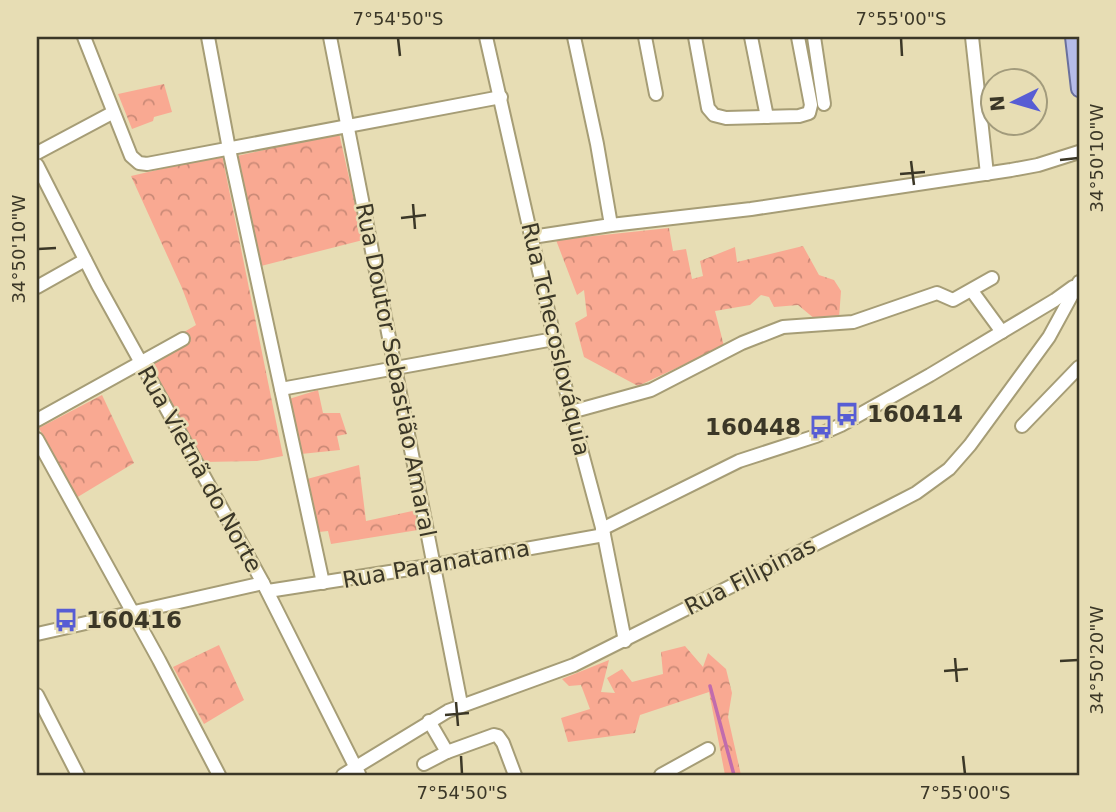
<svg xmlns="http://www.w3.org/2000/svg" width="1116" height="812" viewBox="0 0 1116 812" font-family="'DejaVu Sans',sans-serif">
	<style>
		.forest { fill: url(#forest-crowns) }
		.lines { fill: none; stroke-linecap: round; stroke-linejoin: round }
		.stream { stroke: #c16cad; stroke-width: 3.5 }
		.minor-casing { stroke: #a69d76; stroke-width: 16 }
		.major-casing { stroke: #6a709c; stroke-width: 18 }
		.minor { stroke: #fff; stroke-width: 12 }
		.major { stroke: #b5bbe9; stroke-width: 14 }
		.ticks { fill: none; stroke: #3b3727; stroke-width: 2.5 }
		.labels { text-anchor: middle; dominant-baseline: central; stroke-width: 5; stroke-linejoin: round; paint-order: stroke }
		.street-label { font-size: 23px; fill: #3b3727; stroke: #e7ddb4 }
		.poi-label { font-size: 23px; font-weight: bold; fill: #3b3727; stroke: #e7ddb4; text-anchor: start }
		.neatline { fill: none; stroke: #3b3727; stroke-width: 2.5 }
		.ticks-label { font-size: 18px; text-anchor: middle; fill: #3b3727 }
	</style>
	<defs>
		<pattern id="forest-crowns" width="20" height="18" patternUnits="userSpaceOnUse" patternTransform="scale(1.75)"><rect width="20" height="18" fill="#f9a992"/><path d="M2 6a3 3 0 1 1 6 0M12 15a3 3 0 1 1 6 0" fill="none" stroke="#cb8a77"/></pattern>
	</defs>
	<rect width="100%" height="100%" fill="#e7ddb4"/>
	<g class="forest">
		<path d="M 164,84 L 172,112 L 154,117 L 153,121 L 132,129 L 118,94 Z"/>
		<path d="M 339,133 L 363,240 L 261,266 L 237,156 Z"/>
		<path d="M 222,155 L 283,456 L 257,461 L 205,462 L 145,355 L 196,325 L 182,288 L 131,176 Z"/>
		<path d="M 669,228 L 673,251 L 686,249 L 692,279 L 703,276 L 700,261 L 735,247 L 737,262 L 803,246 L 819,275 L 834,280 L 841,291 L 839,318 L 815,319 L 798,305 L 774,307 L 769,297 L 761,295 L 750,305 L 715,311 L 724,346 L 638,386 L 584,357 L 575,323 L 587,316 L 584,290 L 577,295 L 556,240 Z"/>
		<path d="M 318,390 L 323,413 L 340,413 L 347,434 L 337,436 L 340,450 L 301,454 L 289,399 Z"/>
		<path d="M 102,395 L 134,463 L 76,498 L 39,428 Z"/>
		<path d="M 359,465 L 366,521 L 417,510 L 418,530 L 331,544 L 328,531 L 319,532 L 307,479 Z"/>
		<path d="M 219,645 L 244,700 L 204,724 L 173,667 Z"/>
		<path d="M 685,646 L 703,667 L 708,653 L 726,669 L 732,693 L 728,717 L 741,775 L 725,775 L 709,692 L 640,715 L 635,733 L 568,742 L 561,718 L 590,709 L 581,685 L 569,686 L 562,679 L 609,660 L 601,692 L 615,693 L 607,678 L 622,669 L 632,682 L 663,674 L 661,652 Z"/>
	</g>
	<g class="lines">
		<path class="stream" d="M 710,686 L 734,775"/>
		<g class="minor-casing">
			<g id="minor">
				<path d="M 84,37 L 131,156 L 139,163 L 147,164 L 501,97"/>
				<path d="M 208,37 L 229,149 L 323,583"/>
				<path d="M 330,37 L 461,704"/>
				<path d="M 486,37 L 571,412 L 604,535 L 625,641"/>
				<path d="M 574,37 L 597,144 L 611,225"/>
				<path d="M 645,37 L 656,94"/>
				<path d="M 695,37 L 708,108 L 714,115 L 726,118 L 799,116 L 809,113 L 811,105 L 798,37"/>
				<path d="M 751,37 L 767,117"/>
				<path d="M 814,37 L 824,104"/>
				<path d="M 972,37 L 987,174"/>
				<path d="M 37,153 L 112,113"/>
				<path d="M 37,165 L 98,285 L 263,583 L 359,774"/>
				<path d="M 532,237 L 611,225 L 751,209 L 1011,170 L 1038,165 L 1079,152"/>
				<path d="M 37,287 L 85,260"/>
				<path d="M 972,291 L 1002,332"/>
				<path d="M 281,389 L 554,339"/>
				<path d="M 571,412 L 651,390 L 742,343 L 783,327 L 853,322 L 937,293 L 953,300 L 992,278"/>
				<path d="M 37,420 L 183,339"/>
				<path d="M 1022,426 L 1079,367"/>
				<path d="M 37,439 L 159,660 L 219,775"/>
				<path d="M 602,529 L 739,461 L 816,436 L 841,425 L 930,375 L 1055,300 L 1073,287"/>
				<path d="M 268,591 L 435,565 L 604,535"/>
				<path d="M 37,634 L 263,583"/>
				<path d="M 37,695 L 78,775"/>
				<path d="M 429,721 L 447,752"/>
				<path d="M 424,764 L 447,752 L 494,735 L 498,736 L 503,743 L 515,775"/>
				<path d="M 343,775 L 448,711 L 574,665 L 885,509 L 916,493 L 949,469 L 970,445 L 1049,337 L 1079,282"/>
				<path d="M 661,775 L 708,749"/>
			</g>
		</g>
		<g class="major-casing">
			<path id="major" d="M 1073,37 L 1079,89"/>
		</g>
		<use href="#minor" class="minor"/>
		<use href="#major" class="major"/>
	</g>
	<path class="ticks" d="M 398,38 L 400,56M 901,38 L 902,56M 1060,160 L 1078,158M 911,161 L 914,185M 900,174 L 925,172M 413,204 L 415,229M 401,218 L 426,215M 38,249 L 56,248M 955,658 L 957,682M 1060,661 L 1078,660M 944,671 L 968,669M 456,702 L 458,726M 445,715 L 469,713M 461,756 L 462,774M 963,756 L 965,774"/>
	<defs>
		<g id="bus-bare" transform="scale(1.89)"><path d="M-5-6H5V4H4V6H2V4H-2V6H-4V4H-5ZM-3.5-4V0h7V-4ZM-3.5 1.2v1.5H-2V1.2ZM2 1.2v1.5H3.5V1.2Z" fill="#575dd4" stroke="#e7ddb4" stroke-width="2.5" paint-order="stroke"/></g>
	</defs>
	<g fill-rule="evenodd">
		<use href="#bus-bare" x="847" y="414"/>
		<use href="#bus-bare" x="821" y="427"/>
		<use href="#bus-bare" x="66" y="620"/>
	</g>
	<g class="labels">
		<g class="street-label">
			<text transform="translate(556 339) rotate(77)">Rua Tchecoslováquia</text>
			<text transform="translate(396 370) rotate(79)">Rua Doutor Sebastião Amaral</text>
			<text transform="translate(200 469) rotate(61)">Rua Vietnã do Norte</text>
			<text transform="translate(436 564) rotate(-10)">Rua Paranatama</text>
			<text transform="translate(750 576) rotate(-27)">Rua Filipinas</text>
		</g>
		<g class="poi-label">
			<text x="867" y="414">160414</text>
			<text x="801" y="427" text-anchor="end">160448</text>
			<text x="86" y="620">160416</text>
		</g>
	</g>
	<rect width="1116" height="812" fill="none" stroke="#e7ddb4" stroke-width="77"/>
	<g transform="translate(1014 102) rotate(265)"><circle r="33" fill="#e7ddb4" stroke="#a29b7c" stroke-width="2"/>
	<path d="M0-5L12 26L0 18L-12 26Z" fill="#575dd4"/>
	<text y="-10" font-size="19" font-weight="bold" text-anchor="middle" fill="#3b3727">N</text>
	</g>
	<rect x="38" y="38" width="1040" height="736" class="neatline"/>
	<g class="ticks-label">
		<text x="398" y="25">7°54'50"S</text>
		<text x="901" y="25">7°55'00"S</text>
		<text transform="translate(1097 158) rotate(-90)" y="6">34°50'10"W</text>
		<text transform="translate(19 249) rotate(-90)" y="6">34°50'10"W</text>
		<text transform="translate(1097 660) rotate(-90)" y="6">34°50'20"W</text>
		<text x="462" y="799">7°54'50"S</text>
		<text x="965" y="799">7°55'00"S</text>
	</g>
</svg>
